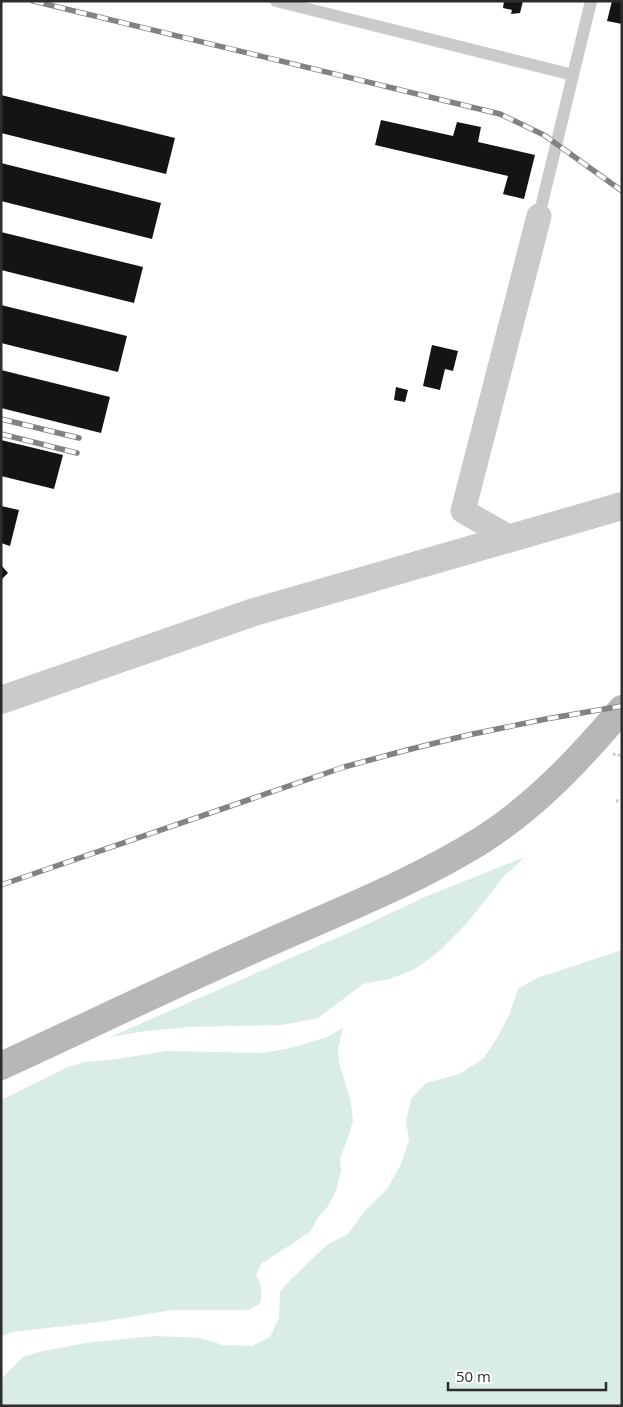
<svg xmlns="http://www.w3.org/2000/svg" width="623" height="1407" viewBox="0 0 623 1407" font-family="'Open Sans',sans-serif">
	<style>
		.green { fill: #d9ece5 }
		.building { fill: #141414 }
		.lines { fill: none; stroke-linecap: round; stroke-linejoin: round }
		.path { stroke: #cacaca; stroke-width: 3; stroke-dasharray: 2.5 2.5; stroke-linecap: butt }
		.service { stroke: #cacaca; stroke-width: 12 }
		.minor { stroke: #cacaca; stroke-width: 25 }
		.tertiary { stroke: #cacaca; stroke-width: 28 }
		.secondary { stroke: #b7b7b7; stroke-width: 28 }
		.rail-casing { stroke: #828282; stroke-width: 5.5 }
		.rail { stroke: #fff; stroke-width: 4; stroke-dasharray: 11; stroke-linecap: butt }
	</style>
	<rect width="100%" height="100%" fill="#fff"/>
	<g class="green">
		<path d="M 525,857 L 504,876 L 468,922 L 436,954 L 413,970 L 389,979 L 363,984 L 318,1018 L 282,1025 L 188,1027 L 147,1031 L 110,1037 L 357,929 L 427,896 Z"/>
		<path d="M 622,950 L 622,1406 L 1,1406 L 1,1379 L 23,1357 L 43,1351 L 92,1342 L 156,1336 L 200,1338 L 223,1345 L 252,1346 L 270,1337 L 279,1318 L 280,1292 L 290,1280 L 328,1244 L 348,1234 L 365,1211 L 387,1189 L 401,1164 L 409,1140 L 406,1122 L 411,1099 L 426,1083 L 459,1074 L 483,1059 L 497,1038 L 509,1015 L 518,989 L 537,978 Z"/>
		<path d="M 343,1028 L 338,1049 L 339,1062 L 351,1103 L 353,1120 L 350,1132 L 340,1159 L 341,1171 L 336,1191 L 328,1206 L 317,1219 L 310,1232 L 261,1264 L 256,1275 C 262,1285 262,1293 260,1304 L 248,1310 L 173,1310 L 100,1322 L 12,1332 L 1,1337 L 1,1100 L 68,1067 L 85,1062 L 110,1060 L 167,1051 L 262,1053 L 286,1049 L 325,1038 Z"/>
	</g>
	<g class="building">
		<path d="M 504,1 L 523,1 L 520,13 L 511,14 L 512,10 L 503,8 Z"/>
		<path d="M 612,1 L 622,1 L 622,24 L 607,21 Z"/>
		<path d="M 1,95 L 175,138 L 166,174 L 1,133 Z"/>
		<path d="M 381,120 L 453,136 L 457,122 L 481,127 L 478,142 L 535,155 L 524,199 L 503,194 L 508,176 L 375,145 Z"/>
		<path d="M 1,163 L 161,203 L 152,239 L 1,201 Z"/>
		<path d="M 1,232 L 143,267 L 134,303 L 1,270 Z"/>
		<path d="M 1,305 L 127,336 L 118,372 L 1,343 Z"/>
		<path d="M 432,345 L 458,351 L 453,371 L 445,369 L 440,390 L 423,386 Z"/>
		<path d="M 1,370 L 110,397 L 101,433 L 1,408 Z"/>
		<path d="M 396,387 L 408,390 L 405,402 L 394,400 Z"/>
		<path d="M 1,440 L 63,455 L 54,489 L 1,476 Z"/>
		<path d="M 1,506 L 19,510 L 10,546 L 1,543 Z"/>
		<path d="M 1,565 L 8,573 L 1,580 Z"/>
	</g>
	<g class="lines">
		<g class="path">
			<path d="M 613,754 L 622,756"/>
			<path d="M 616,801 L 622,800"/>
		</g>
		<g class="service">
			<path d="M 276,1 L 573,75 L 539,216"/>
			<path d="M 573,75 L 591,1"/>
		</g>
		<path class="minor" d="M 512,539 L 463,511 L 539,216"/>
		<path class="tertiary" d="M 1,700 L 254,612 L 622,506"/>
		<path class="secondary" d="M 1,1066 C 88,1026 174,984 261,946 C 335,913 413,883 482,840 C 537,805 580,758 622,709"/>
		<g class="rail-casing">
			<g id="rail">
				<path d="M 33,1 L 500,114 L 544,135 L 622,191"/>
				<path d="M 1,419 L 79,438"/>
				<path d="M 1,434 L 77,453"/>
				<path d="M 1,885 L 344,767 L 407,750 L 468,735 L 546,719 L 622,706"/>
			</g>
		</g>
		<use href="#rail" class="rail"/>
	</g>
	<rect width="623" height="1407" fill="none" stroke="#2d2d2d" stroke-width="5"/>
	<path d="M448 1382v8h158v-8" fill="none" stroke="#2d2d2d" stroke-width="2.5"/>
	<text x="456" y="1382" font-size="15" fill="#2d2d2d" stroke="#ffffff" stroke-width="4" paint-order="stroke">50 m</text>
</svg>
